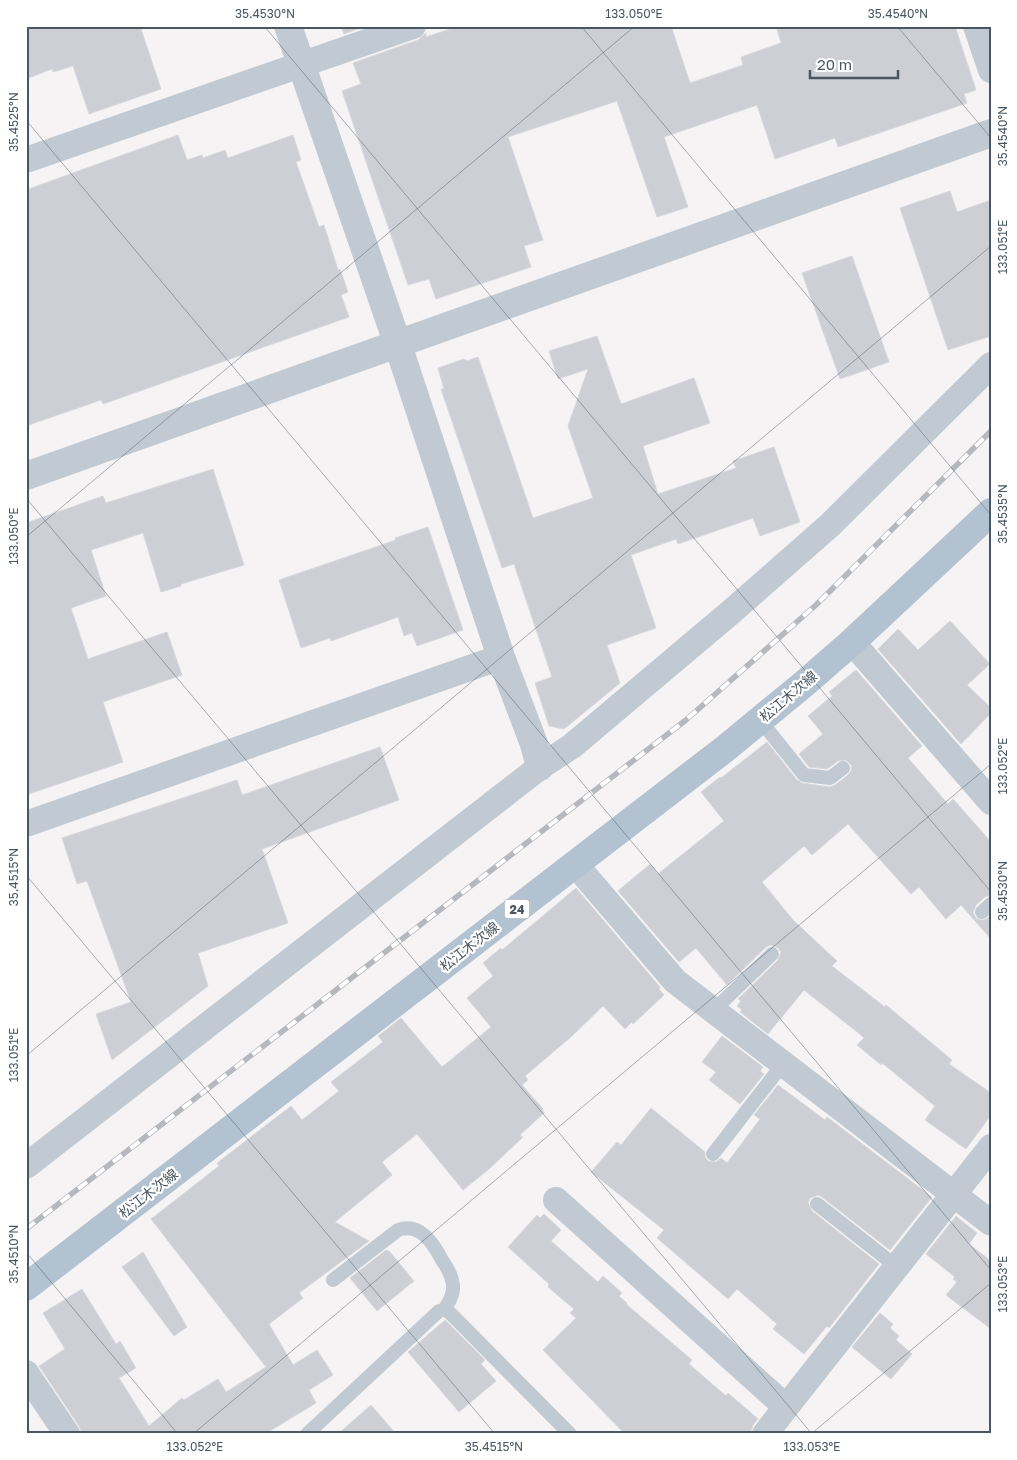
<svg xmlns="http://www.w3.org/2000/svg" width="1017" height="1460" viewBox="0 0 1017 1460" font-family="'Golos Text','Noto Sans JP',sans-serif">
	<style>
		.building { fill: #cdcfd5; stroke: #d7d9de }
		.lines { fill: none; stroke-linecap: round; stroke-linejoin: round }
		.service { stroke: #c1cad2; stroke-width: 14 }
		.minor { stroke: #c1cad2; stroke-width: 26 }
		.tertiary { stroke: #c1cad2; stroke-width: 28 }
		.primary { stroke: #b3c2d1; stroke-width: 28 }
		.rail-casing { stroke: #b5b8bd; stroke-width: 5.5 }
		.rail { stroke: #fff; stroke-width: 4; stroke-dasharray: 11; stroke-linecap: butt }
		.ticks { fill: none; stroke: #4a5661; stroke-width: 1; stroke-opacity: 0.45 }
		.labels { text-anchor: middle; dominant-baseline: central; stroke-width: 4.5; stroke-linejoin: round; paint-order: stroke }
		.shield { fill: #fff; stroke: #808990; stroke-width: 1 }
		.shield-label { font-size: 12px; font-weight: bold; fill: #4a5661 }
		.street-label { font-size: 14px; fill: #4a5661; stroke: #fff }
		.neatline { fill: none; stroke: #4a5661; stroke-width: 2 }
		.ticks-label { font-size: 12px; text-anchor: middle; fill: #4a5661 }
	</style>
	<rect width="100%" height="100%" fill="#f5f3f3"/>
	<g class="building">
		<path d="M 26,26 L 140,26 L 161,89 L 89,114 L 73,66 L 53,72 L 52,69 L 26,79 Z"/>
		<path d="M 341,26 L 366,26 L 344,34 Z"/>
		<path d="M 459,26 L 671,26 L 690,83 L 743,65 L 741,57 L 781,43 L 776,26 L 955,26 L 976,90 L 964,94 L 967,103 L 838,147 L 835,138 L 775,159 L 757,105 L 664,137 L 688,207 L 657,217 L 617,101 L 508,137 L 543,240 L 524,246 L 531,267 L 436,299 L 429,279 L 408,285 L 342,91 L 361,84 L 353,63 L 418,40 L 426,33 L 426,37 Z"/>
		<path d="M 178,135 L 187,160 L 202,155 L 203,158 L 225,150 L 228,158 L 293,135 L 301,160 L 296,162 L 319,227 L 324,225 L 338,270 L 340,269 L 348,292 L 341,295 L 349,317 L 103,404 L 101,400 L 26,426 L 26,190 Z"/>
		<path d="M 950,191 L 957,212 L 991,200 L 991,336 L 948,350 L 900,208 Z"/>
		<path d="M 852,256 L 889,362 L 840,379 L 802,273 Z"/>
		<path d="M 597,336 L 621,404 L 694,378 L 710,423 L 643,446 L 658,494 L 736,468 L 733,461 L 774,447 L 800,522 L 760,536 L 753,518 L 678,544 L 676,539 L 631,555 L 656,628 L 607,645 L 620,683 L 564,729 L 549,726 L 535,683 L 552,677 L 514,564 L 502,568 L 441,389 L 444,389 L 438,368 L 464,359 L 467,361 L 478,357 L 533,518 L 593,498 L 568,426 L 588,369 L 558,379 L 549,351 Z"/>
		<path d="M 213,469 L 244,565 L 181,584 L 181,586 L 161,592 L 143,533 L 91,550 L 106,596 L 71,608 L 88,659 L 167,632 L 182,675 L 103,702 L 123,762 L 26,795 L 26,523 L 103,496 L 106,503 Z"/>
		<path d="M 428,527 L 463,630 L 417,646 L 412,633 L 404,636 L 398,617 L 331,641 L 330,638 L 301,648 L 279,580 L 396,540 L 395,538 Z"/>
		<path d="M 950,621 L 990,664 L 967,685 L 991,708 L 991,713 L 961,744 L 878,649 L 898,629 L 918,650 Z"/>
		<path d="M 856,670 L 922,746 L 908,758 L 948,804 L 953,799 L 991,842 L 991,895 L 985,897 L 976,905 L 973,913 L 976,918 L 980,920 L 984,920 L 991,916 L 991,939 L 961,905 L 946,919 L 919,887 L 911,894 L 848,824 L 812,855 L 804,846 L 762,882 L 793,920 L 837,961 L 832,966 L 885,1007 L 886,1005 L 952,1060 L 949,1064 L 991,1093 L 991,1115 L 966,1149 L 925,1120 L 935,1106 L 882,1063 L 881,1065 L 857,1045 L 864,1038 L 861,1035 L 804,990 L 768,1034 L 740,1012 L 742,1010 L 737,1006 L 741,1001 L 738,999 L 778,960 L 781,952 L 778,948 L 770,945 L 766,947 L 727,985 L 696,948 L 679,962 L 618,891 L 650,864 L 658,874 L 724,821 L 701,792 L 720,777 L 721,778 L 767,742 L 797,780 L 802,783 L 830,787 L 835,785 L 848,775 L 851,771 L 852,766 L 846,760 L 838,761 L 827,769 L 809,767 L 799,754 L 823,734 L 808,716 L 832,696 L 829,692 Z"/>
		<path d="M 380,747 L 399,800 L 262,849 L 288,923 L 198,953 L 208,986 L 112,1060 L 96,1014 L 131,1002 L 87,881 L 77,884 L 62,838 L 237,780 L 242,795 Z"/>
		<path d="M 576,888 L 660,987 L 659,989 L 664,995 L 633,1024 L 632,1022 L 625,1029 L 603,1006 L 572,1036 L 525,1076 L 528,1080 L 522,1085 L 543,1109 L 542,1110 L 544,1113 L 520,1135 L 523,1137 L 488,1170 L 463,1190 L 417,1134 L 382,1162 L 392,1175 L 335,1222 L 369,1241 L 299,1293 L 303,1298 L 269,1324 L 293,1365 L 317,1350 L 333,1375 L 309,1390 L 316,1403 L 265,1434 L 82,1434 L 79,1426 L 39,1366 L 65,1349 L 43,1313 L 82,1289 L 116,1344 L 120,1341 L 136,1368 L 119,1378 L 149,1426 L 182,1398 L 184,1400 L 218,1379 L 226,1392 L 266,1367 L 151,1219 L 219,1166 L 217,1163 L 291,1106 L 302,1120 L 339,1091 L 331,1082 L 383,1042 L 378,1036 L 401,1018 L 442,1067 L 491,1027 L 467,998 L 493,976 L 483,963 L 501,948 L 502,950 Z"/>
		<path d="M 722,1036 L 763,1067 L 760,1071 L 764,1074 L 740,1104 L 709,1080 L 716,1072 L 702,1062 Z"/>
		<path d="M 778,1085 L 825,1120 L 827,1117 L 932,1197 L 890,1250 L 822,1197 L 818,1195 L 810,1198 L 808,1203 L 812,1211 L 879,1264 L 829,1328 L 827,1326 L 804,1354 L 773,1329 L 777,1324 L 737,1289 L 728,1299 L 657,1238 L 664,1230 L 591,1172 L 617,1142 L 621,1145 L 651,1108 L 705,1152 L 705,1157 L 708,1161 L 716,1162 L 721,1158 L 727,1163 L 760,1119 L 754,1115 Z"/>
		<path d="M 544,1214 L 561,1230 L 551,1241 L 598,1282 L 603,1276 L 622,1293 L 619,1296 L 627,1303 L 626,1304 L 692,1360 L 689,1364 L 726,1396 L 728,1393 L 758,1419 L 753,1425 L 750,1434 L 625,1434 L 543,1350 L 576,1318 L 570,1313 L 574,1309 L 548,1287 L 549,1284 L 508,1247 L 537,1215 L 540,1218 Z"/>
		<path d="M 956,1216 L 977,1233 L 969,1244 L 991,1261 L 991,1329 L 946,1295 L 957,1282 L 953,1279 L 955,1277 L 926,1254 Z"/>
		<path d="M 386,1250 L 390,1252 L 414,1281 L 377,1311 L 350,1278 Z"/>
		<path d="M 143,1252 L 187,1327 L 174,1336 L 122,1267 Z"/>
		<path d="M 880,1313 L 893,1324 L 890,1328 L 899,1336 L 896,1340 L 912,1354 L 891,1379 L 852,1347 Z"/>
		<path d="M 445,1320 L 485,1360 L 481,1364 L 496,1381 L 459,1412 L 408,1352 Z"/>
		<path d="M 371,1405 L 396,1434 L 338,1434 Z"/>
	</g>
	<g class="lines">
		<g class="service">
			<path d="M 760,720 L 804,775 L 830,778 L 843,768"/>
			<path d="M 982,912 L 991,904"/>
			<path d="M 714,1010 L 772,954"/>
			<path d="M 713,1154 L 783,1064"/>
			<path d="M 817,1204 L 897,1267"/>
			<path d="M 333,1280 L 398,1230 C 420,1222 433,1243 442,1260 C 447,1267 452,1275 453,1285 C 454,1294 449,1302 444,1310"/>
			<path d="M 307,1434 L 439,1311 L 444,1310 L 449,1312 L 570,1434"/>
		</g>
		<g class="minor">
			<path d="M 976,26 L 991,70"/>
			<path d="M 26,160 L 413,26"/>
			<path d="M 852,642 L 991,802"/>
			<path d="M 26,824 L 501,657"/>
			<path d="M 575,864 L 675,981 L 991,1223"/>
			<path d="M 26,1166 L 540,767 L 572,746 L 731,612 L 830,525 L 991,365"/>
			<path d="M 556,1200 L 786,1407"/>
			<path d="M 26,1373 L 67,1434"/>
			<path d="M 765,1434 L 991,1147"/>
		</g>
		<g class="tertiary">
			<path d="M 288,26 L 398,345 L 501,657 L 534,744 L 540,767"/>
			<path d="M 26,476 L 991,133"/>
		</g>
		<path class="primary" d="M 26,1287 L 726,748 L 805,683 L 852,642 L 991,512"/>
		<g class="rail-casing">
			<path id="rail" d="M 26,1229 L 686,720 L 816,605 L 991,431"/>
		</g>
		<use href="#rail" class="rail"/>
	</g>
	<path class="ticks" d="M 264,26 L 991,892M 581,26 L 991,515M 897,26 L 991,138M 26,120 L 991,1270M 26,498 L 812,1434M 26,537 L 635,26M 26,875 L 495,1434M 26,1056 L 991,246M 26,1252 L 178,1434M 193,1434 L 991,764M 811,1434 L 991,1283"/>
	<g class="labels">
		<rect class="shield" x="504.5" y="899.5" width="25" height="19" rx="4"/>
		<g class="shield-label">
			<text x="517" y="909">24</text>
		</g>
		<g class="street-label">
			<text transform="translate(788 696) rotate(-40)">松江木次線</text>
			<text transform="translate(469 946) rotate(-38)">松江木次線</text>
			<text transform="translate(148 1193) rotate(-38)">松江木次線</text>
		</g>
	</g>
	<rect width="1017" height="1460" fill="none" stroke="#ffffff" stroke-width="55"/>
	<path d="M810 70v8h88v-8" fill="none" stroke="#4a5661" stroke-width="2.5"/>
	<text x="817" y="70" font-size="15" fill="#4a5661" stroke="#ffffff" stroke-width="4" paint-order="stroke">20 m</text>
	<rect x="28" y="28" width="962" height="1404" class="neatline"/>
	<g class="ticks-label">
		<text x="265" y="18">35.4530°N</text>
		<text x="634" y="18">133.050°E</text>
		<text x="898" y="18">35.4540°N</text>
		<text transform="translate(14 122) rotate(-90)" y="4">35.4525°N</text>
		<text transform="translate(1003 136) rotate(-90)" y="4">35.4540°N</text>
		<text transform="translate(1003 247) rotate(-90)" y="4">133.051°E</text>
		<text transform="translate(1003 514) rotate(-90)" y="4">35.4535°N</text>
		<text transform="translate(14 536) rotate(-90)" y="4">133.050°E</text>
		<text transform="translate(1003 766) rotate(-90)" y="4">133.052°E</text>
		<text transform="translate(14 877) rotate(-90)" y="4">35.4515°N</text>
		<text transform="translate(1003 891) rotate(-90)" y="4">35.4530°N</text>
		<text transform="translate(14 1055) rotate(-90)" y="4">133.051°E</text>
		<text transform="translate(14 1254) rotate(-90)" y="4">35.4510°N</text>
		<text transform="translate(1003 1284) rotate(-90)" y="4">133.053°E</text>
		<text x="195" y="1451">133.052°E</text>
		<text x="494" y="1451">35.4515°N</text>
		<text x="812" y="1451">133.053°E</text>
	</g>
</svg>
